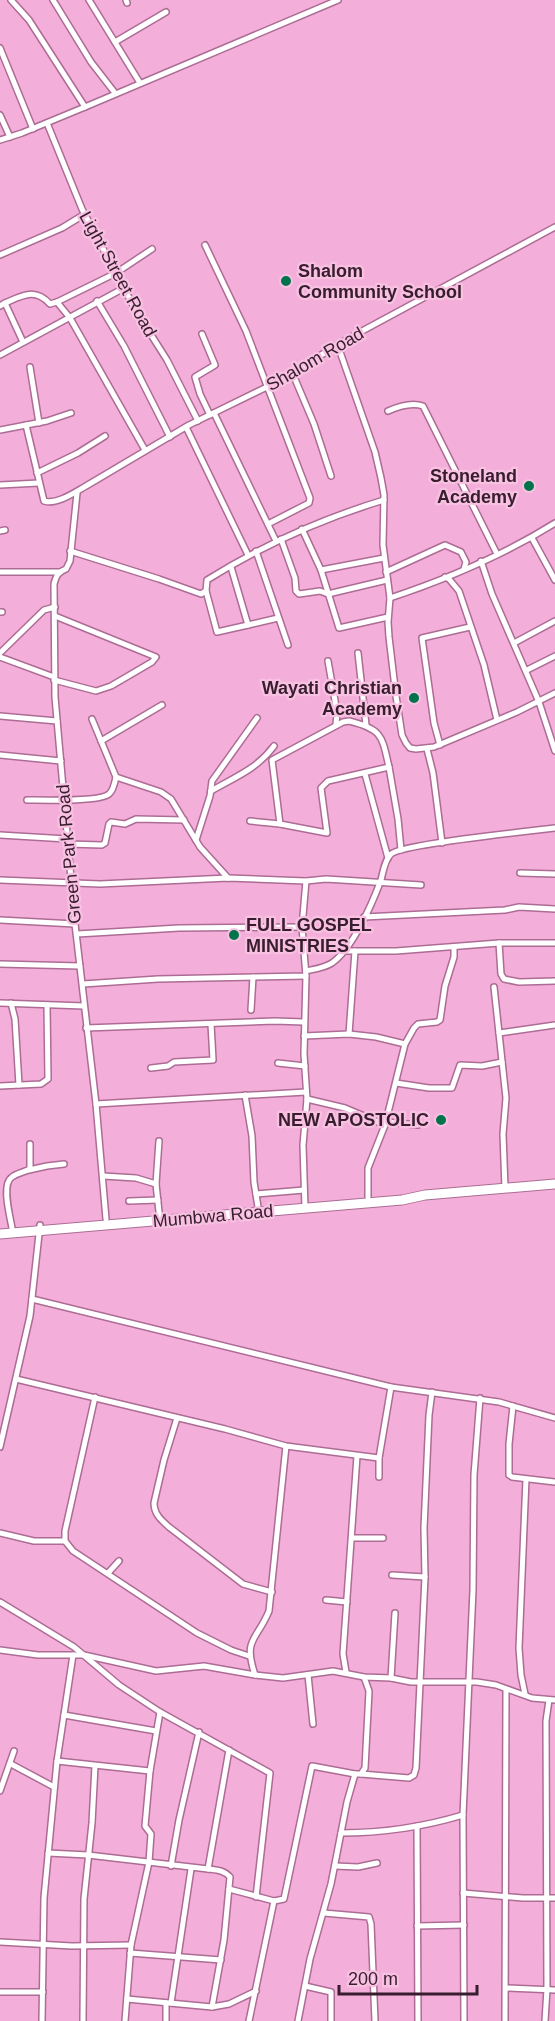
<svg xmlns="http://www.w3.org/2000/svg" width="555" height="2021" viewBox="0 0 555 2021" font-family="Helvetica,sans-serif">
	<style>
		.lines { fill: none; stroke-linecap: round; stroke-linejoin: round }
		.minor-casing { stroke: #ac6c94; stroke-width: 8 }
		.primary-casing { stroke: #ac6c94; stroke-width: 11 }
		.minor { stroke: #fff; stroke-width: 5 }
		.primary { stroke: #fff; stroke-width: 9 }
		.poi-dot { fill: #00734d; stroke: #f8c1e2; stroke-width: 2 }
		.labels { text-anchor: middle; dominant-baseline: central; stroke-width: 4.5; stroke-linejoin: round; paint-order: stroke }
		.poi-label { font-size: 18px; font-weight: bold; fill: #371d2d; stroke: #f8c1e2; text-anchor: end }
		.street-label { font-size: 18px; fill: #371d2d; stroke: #f8c1e2 }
	</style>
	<rect width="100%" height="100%" fill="#f3afd9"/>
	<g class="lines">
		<g class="minor-casing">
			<g id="minor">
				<path d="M 11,0 L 29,20 L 85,107 L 338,0"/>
				<path d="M 53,0 L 91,62 L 115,93"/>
				<path d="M 89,0 L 140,83"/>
				<path d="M 126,0 L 127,3"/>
				<path d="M 115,42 L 166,12"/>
				<path d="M 0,48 L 33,129"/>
				<path d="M 0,115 L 10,137"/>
				<path d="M 47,123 L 82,209 L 136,311 L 167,360 L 198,421"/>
				<path d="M 0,140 L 22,133 L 85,107"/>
				<path d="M 205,245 L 246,331 L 310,498 L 309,503 L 268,524"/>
				<path d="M 0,255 L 62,228 L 85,214"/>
				<path d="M 97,301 L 124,346 L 170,437"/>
				<path d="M 5,303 C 24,295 35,288 50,304 L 57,302"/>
				<path d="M 0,306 L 5,303 L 23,342"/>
				<path d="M 202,334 L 215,365 L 195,377 L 200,394 L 210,415"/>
				<path d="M 338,346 L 375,452 L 381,478 L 384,495 L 383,545 L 390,598 L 388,622 L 389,637 L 396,696 L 402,735 L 406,743 L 410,748 L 416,749 L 434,747 L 517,712 L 555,693"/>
				<path d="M 0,355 L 124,288"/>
				<path d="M 30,367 L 39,423"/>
				<path d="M 292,372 L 314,424 L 331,476"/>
				<path d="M 388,411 C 399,406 412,402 423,406 L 497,554"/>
				<path d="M 214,413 L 276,541"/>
				<path d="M 26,425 L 44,501 C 57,505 75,492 86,486 L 189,425 L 273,384 L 351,337 L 555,227"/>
				<path d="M 186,427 L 248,555"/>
				<path d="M 0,430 L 47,421 L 71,413"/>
				<path d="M 145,450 L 70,318 L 57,302 L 116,273 L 152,249"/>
				<path d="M 37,473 L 78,453 L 105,436"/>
				<path d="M 0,485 L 39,483"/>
				<path d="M 77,493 L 70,561 L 66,569 C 58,572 56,576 54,584 L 55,697 L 75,924 L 96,1104 L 106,1219"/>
				<path d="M 302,529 L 321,570 L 339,628 L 388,617"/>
				<path d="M 0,531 L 5,530"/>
				<path d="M 532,538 L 555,580"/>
				<path d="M 281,539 L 295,578 L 296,591 L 299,594 L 320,591 L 328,594 L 387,580"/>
				<path d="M 70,551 L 159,579 L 201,594 L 206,591 L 207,580 C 263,545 321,519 384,500"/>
				<path d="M 256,551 L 288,645"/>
				<path d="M 481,561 L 492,594 L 539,702 L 555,751"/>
				<path d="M 231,567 L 248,625 L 278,618"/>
				<path d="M 321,570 L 384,558"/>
				<path d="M 0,572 L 59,572"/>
				<path d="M 386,572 L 445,545 L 461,552 L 466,562 L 464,569"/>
				<path d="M 445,577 L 449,579 L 459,591 L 484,665 L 497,720"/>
				<path d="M 206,591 L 217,632 L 248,625"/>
				<path d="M 390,598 C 447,579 504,555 555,523"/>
				<path d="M 0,612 L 2,612"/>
				<path d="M 514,643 L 555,621"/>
				<path d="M 0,653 L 44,610 L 55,607"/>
				<path d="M 358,653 L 366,725"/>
				<path d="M 0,657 L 54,677"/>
				<path d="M 328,661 L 337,712 L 336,725"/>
				<path d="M 527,670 L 555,656"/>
				<path d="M 54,680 L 96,691 L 111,686 L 152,662 L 156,657 L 55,616"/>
				<path d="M 0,716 L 57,721"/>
				<path d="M 92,719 L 116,777 L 161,792 L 171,799 L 200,847 L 228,878"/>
				<path d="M 349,721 C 383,729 382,737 389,767 L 328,781 L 321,788 L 327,833 L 280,824 L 272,760 L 343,722 Z"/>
				<path d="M 101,741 L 162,705"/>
				<path d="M 440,745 L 434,723 L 422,638 L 470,627"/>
				<path d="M 427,749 L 433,773 L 442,843"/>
				<path d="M 0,755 L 61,761"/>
				<path d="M 389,767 L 398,819 L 401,850"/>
				<path d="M 365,774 L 388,858"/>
				<path d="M 211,791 C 235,777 257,769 274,746"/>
				<path d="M 27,800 C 41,800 100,802 109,794 C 113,791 115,782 116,777"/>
				<path d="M 250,821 L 280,824"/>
				<path d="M 0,835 L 67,839"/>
				<path d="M 196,840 L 210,796 L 212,781 L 257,718"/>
				<path d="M 68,844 L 102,845 L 105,843 L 109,824 L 111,822 L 125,824 L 136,819 L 184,820"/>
				<path d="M 520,873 L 555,874"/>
				<path d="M 0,880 L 100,884 L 228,878 L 306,881 L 326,879 L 421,885"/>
				<path d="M 364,917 L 505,910 L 519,907 L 555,909"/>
				<path d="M 0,920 L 75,924"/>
				<path d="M 77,934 L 179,928 L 302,927"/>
				<path d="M 499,943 L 501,974 L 504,979 L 519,982 L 555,981"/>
				<path d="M 345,951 L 396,951 L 499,943 L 555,943"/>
				<path d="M 0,964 L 80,966"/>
				<path d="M 306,971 C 315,969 324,968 332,963 C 353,948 372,904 381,880 C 383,872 385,859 391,854 C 402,844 531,831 555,828"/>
				<path d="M 83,984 L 158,979 L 306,976 L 302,927 L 306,881"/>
				<path d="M 494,987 L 506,1098 L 503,1134 L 505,1188"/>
				<path d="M 0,1003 L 84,1006"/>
				<path d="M 11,1003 L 15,1019 L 19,1085"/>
				<path d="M 251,1010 L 253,977"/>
				<path d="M 86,1028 L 275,1021 L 304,1022"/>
				<path d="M 499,1033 L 555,1025"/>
				<path d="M 349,1034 L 355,951"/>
				<path d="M 304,1036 L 349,1034 L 376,1037 L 405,1044"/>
				<path d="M 278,1063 L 305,1066"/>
				<path d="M 151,1068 L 168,1066 L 174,1062 L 213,1060 L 211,1024"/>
				<path d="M 396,1083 L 429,1088 L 452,1088 L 460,1065 L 482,1066 L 502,1062"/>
				<path d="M 0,1086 L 41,1084 L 48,1079 L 47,1005"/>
				<path d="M 245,1095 L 252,1136 L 254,1182 L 258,1207"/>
				<path d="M 307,1099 L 345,1108 L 385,1125"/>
				<path d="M 96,1104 L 306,1092"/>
				<path d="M 386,1122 L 418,1125"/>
				<path d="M 159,1141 L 156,1184 L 160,1221"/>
				<path d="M 29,1170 L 47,1166 L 64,1164"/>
				<path d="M 103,1176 L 136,1178 L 156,1184"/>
				<path d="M 256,1194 L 304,1190"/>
				<path d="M 368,1197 L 368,1168 L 385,1125 L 405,1044 L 414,1028 L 418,1024 L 437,1022 L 440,1020 L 445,986 L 454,957 L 454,947"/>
				<path d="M 129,1201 L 158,1200"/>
				<path d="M 305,1208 L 303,1145 L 307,1099 L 304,1054 L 306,976"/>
				<path d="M 12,1228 C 10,1216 1,1184 12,1177 C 17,1173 25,1172 30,1169 L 30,1144"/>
				<path d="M 32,1299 L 391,1387 L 499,1402 L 555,1418"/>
				<path d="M 16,1379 L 225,1429 L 286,1446 L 379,1458"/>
				<path d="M 95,1397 L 65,1531 L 65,1541 L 73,1551 L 197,1633 L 231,1650 L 249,1656"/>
				<path d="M 513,1406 L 509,1444 L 509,1475 L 512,1477 L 555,1482"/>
				<path d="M 177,1418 L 164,1460 L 154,1503 C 154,1514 161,1520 169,1527 L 243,1584 L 272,1592"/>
				<path d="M 0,1447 L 30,1316 L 40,1225"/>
				<path d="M 379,1477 L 379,1458 L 391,1387"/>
				<path d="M 0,1533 L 34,1541 L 65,1541"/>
				<path d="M 353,1538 L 383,1538"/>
				<path d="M 108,1573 L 119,1561"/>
				<path d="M 392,1575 L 425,1577"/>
				<path d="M 326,1600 L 347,1602"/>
				<path d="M 0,1602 L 74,1647 L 119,1685 L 160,1712 L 270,1773 L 256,1897"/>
				<path d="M 0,1650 L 38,1655 L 84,1655 L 156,1671 L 204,1666 L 255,1675 L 283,1678 L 333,1671 L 364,1677 L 391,1678 L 411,1682 L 477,1682 L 496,1685 L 532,1698 L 555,1700"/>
				<path d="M 346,1672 L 343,1654 L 357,1456"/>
				<path d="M 255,1675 C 243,1638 256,1642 269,1611 L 286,1446"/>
				<path d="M 308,1675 L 313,1724"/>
				<path d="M 391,1678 L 395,1613"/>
				<path d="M 525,1694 L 521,1675 L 519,1648 L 526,1479"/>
				<path d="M 64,1715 L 156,1731"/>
				<path d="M 57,1761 L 150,1771"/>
				<path d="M 11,1764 L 54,1787"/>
				<path d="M 361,1774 L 409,1778 L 414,1775 L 416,1768 L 425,1577 L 424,1528 L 429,1415 L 432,1392"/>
				<path d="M 0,1791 L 14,1751"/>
				<path d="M 417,1826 L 418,2021"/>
				<path d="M 341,1833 C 383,1833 423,1827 463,1815"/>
				<path d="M 48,1853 L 88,1855 L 208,1869 C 216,1870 224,1870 230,1877 L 224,1940 L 212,2007"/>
				<path d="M 171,1866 L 179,1820 L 199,1732"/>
				<path d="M 335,1866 L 358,1867 L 377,1863"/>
				<path d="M 208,1869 L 229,1750"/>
				<path d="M 229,1889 L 274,1901 L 284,1899 L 312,1766 L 355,1774"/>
				<path d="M 463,1893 L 523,1898 L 555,1898"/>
				<path d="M 324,1913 L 369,1917 L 371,1924 L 375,2021"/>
				<path d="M 417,1926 L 464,1925"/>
				<path d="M 0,1942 L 72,1946 L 131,1945"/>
				<path d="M 130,1953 L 221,1960"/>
				<path d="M 305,1986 L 331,1992 L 331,2021"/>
				<path d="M 506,1988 L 555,1990"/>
				<path d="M 0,1992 L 43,1992"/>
				<path d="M 127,1999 L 212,2007 L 229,2004 L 256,1991"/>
				<path d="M 166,2003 L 166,2021"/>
				<path d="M 171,2003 L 191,1869"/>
				<path d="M 42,2021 L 44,1898 L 57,1761 L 73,1655"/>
				<path d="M 83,2021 L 84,1899 L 92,1823 L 95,1766"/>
				<path d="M 125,2021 L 131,1945 L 149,1862 L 151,1834 L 145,1826 L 150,1771 L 160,1712"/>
				<path d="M 249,2021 L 274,1901"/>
				<path d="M 298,2021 L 310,1959 L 331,1884 L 347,1802 L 355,1774 L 361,1774 L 365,1768 L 369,1691 L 364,1677"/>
				<path d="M 464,2021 L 463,1815 L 473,1590 L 474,1475 L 480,1398"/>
				<path d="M 505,2021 L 506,1689"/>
				<path d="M 545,2021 L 547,1989 L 546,1721 L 549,1700"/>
			</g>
		</g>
		<g class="primary-casing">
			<path id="primary" d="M 0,1234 L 402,1200 L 425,1195 L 555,1184"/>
		</g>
		<use href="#minor" class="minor"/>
		<use href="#primary" class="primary"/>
	</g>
	<g class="poi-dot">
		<circle cx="286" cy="281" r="6"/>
		<circle cx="529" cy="486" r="6"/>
		<circle cx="414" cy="698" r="6"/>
		<circle cx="234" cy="935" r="6"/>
		<circle cx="441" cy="1120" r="6"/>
	</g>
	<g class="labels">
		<g class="poi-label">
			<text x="298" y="271" text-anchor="start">Shalom<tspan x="298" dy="21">Community School</tspan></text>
			<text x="517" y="476">Stoneland<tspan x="517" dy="21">Academy</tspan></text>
			<text x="402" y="688">Wayati Christian<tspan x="402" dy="21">Academy</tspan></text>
			<text x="246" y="925" text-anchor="start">FULL GOSPEL<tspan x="246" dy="21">MINISTRIES</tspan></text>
			<text x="429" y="1120">NEW APOSTOLIC</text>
		</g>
		<g class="street-label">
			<text transform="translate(118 274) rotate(61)">Light Street Road</text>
			<text transform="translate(315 359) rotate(-30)">Shalom Road</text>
			<text transform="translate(69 854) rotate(-95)">Green Park Road</text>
			<text transform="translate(213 1216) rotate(-5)">Mumbwa Road</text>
		</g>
	</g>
	<path d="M339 1985v9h138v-9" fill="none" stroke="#371d2d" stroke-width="3"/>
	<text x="348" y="1985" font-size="18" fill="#371d2d" stroke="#f8c1e2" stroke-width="4.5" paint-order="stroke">200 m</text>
</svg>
